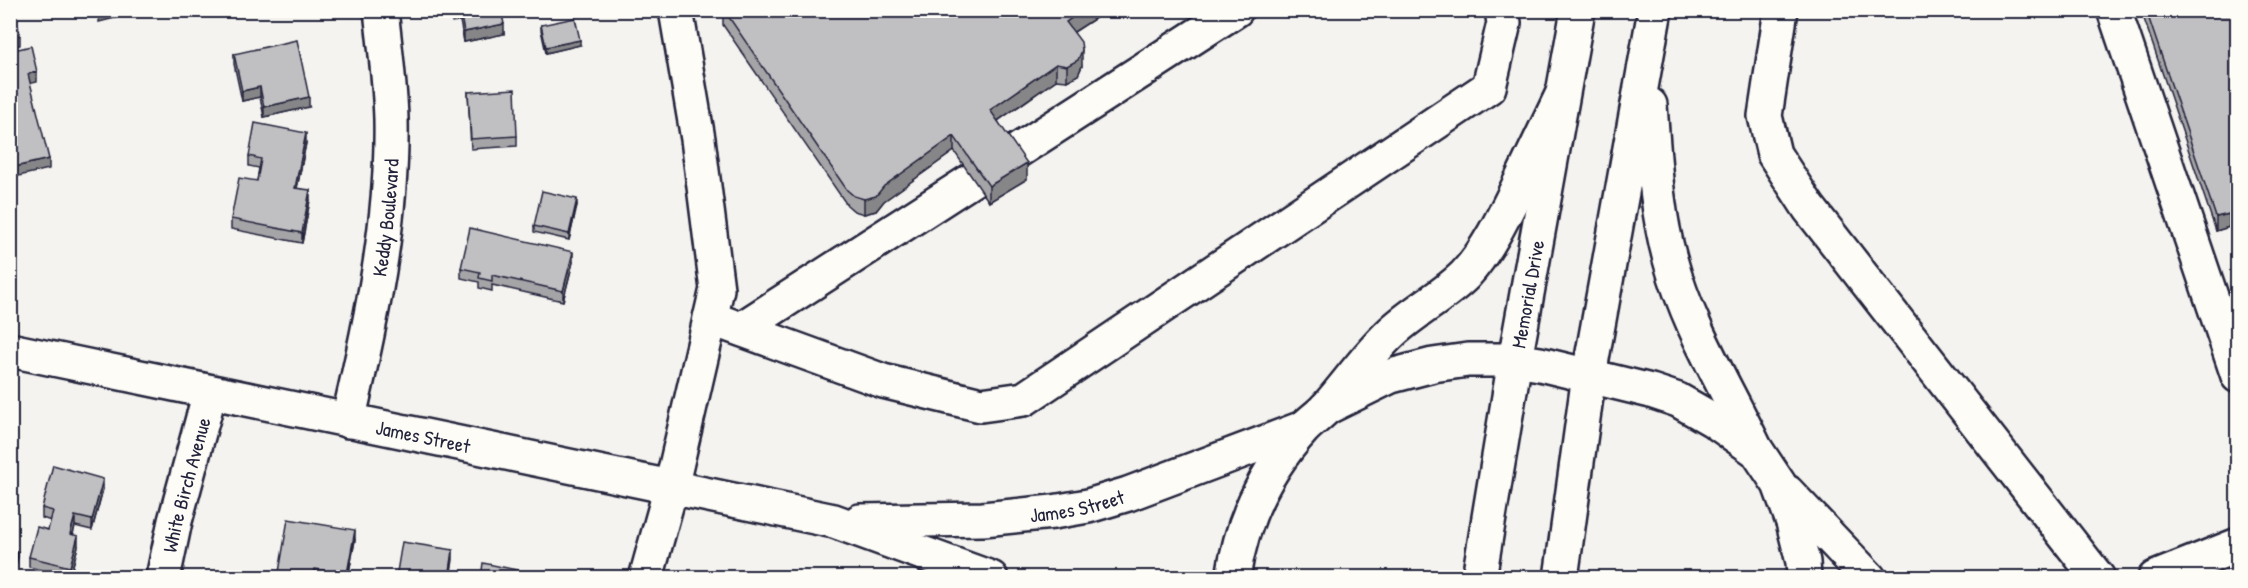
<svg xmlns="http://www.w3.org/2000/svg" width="2248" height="588" viewBox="0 0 2248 588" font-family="'Patrick Hand',sans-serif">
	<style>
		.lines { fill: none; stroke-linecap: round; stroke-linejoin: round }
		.minor-casing { stroke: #22223b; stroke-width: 38 }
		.major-casing { stroke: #22223b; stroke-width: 38 }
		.minor { stroke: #fdfcf7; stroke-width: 33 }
		.major { stroke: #fdfcf7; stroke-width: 33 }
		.wall { fill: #a5a4a7; stroke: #22223b; stroke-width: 1.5 }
		.shaded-wall { fill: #868688; stroke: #22223b; stroke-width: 1.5 }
		.building { fill: #c0bfc2; stroke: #22223b; stroke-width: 1.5 }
		.labels { text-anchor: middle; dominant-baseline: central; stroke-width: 4.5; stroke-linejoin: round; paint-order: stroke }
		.street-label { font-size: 20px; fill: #22223b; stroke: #fdfcf7 }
	</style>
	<rect width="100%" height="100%" fill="#f4f3ef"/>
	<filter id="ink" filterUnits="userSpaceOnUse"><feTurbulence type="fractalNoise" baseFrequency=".0167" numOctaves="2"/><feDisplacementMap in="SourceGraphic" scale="12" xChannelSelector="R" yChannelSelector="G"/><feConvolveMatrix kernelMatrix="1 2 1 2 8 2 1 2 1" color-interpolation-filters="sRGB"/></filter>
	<g filter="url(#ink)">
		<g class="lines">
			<g class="minor-casing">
				<g id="minor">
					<path d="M 1781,10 L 1765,116 L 1774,154 L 1809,208 L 2098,578"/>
					<path d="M 2114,10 L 2238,376"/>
					<path d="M 710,318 L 883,381 L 981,405 L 1024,399 L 1489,87 L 1504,23 L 1502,10"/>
					<path d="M 741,329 L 1236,10"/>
					<path id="s1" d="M 348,421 C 371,322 393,221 391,119 C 390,83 385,47 381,10"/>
					<path id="s2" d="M 163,578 L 175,521 L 210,392"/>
					<path d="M 646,578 L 671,488 L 717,289 L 698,139 L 676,10"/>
					<path d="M 2155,578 L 2238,545"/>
				</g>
			</g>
			<g class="major-casing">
				<g id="major">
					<path d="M 1650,105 C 1654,156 1656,209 1670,259 C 1688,327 1726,386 1756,450"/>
					<path id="s3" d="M 10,350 L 834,521 L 991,578"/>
					<path d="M 1326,408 L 1391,376 L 1433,365 L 1468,360 L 1515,360 L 1540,364 L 1651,391 L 1678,400 L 1713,420 L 1757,451 L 1779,484 L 1793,522 L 1803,562 L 1804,578"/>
					<path d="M 1787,492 L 1869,578"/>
					<path id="s4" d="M 860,521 L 983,519 L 1053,512 L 1088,506 L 1128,494 L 1303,428"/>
					<path d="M 1233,578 C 1241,521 1266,470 1304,428 C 1312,420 1321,414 1328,406 C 1350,381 1368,354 1393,331 C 1416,310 1444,296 1465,275 C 1487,251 1503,218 1517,189 C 1532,158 1547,126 1562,95"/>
					<path id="s5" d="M 1479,578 L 1515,360 L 1578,10"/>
					<path d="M 1561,578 L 1589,375 L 1655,10"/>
				</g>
			</g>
			<use href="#minor" class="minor"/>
			<use href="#major" class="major"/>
		</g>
		<g class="wall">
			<path d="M 450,10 L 507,10 L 507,17 L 502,18 L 504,34 L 464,42 L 460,21 L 452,22 Z"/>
			<path d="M 723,10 L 1108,10 L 1074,32 L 1082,66 L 1078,75 L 1067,81 L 1056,80 L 998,121 L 1027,179 L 989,202 L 954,151 L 884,201 L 876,211 L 864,214 L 854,211 L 847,205 L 723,25 Z"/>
			<path d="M 2141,10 L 2238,10 L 2238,254 L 2229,227 L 2216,231 Z"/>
			<path d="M 541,25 L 580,45 L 546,53 L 541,30 Z"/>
			<path d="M 234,54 L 309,107 L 264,117 L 260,97 L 242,101 L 234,64 Z"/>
			<path d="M 468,92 L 517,136 L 517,146 L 471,149 Z"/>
			<path d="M 306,143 L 297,188 L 310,200 L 302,243 L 231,229 L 231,219 L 257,181 L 259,168 L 249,166 L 249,156 Z"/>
			<path d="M 577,205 L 569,240 L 534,232 L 534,226 Z"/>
			<path d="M 573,262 L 563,301 L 492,285 L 492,291 L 479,288 L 479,282 L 461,278 L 461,268 Z"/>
			<path d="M 103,489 L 92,530 L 75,526 L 73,534 L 78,546 L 70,577 L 29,567 L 29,557 L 48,530 L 51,521 L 42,518 L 42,508 Z"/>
			<path d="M 355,540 L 348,578 L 278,578 Z"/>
		</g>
		<g class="shaded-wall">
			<path d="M 123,10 L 123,16 L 99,22 L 99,17 Z"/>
			<path d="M 1083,10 L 1108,10 L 1066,37 L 1066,22 Z"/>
			<path d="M 504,24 L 504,34 L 464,42 L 464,32 Z"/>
			<path d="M 20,35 L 20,45 L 10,47 L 10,37 Z"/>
			<path d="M 580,40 L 580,45 L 546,53 L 546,47 Z"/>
			<path d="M 1082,50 L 1082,66 L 1078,75 L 1067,81 L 1067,66 Z"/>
			<path d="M 1056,64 L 1056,80 L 990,126 L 990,110 Z"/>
			<path d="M 37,72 L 37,82 L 28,84 L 28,74 Z"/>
			<path d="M 260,87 L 260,97 L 242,101 L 242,91 Z"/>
			<path d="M 309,97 L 309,107 L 264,117 L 264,107 Z"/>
			<path d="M 306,133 L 306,143 L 295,198 L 295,188 Z"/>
			<path d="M 954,136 L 954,151 L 884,201 L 876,211 L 864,214 L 864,199 L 884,186 Z"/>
			<path d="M 49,159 L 49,169 L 10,178 L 10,168 Z"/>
			<path d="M 1027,163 L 1027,179 L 989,202 L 989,186 Z"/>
			<path d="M 310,190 L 310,200 L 302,243 L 302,233 Z"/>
			<path d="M 577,199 L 577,205 L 569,240 L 569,234 Z"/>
			<path d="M 2229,214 L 2229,227 L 2216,231 L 2216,217 Z"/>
			<path d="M 573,252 L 573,262 L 563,301 L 563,291 Z"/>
			<path d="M 103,479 L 103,489 L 92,530 L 92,520 Z"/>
			<path d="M 75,516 L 75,526 L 70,544 L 70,534 Z"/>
			<path d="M 355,530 L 355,540 L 348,578 L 347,578 Z"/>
			<path d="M 78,536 L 78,546 L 70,577 L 70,567 Z"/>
			<path d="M 453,550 L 453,560 L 450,578 L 449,578 Z"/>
			<path d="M 18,552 L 18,557 L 13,578 L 13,574 Z"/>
		</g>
		<g class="building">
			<path d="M 10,10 L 14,10 L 20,35 L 10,37 Z"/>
			<path d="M 98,10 L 122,10 L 99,17 Z"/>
			<path d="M 451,10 L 501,10 L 504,24 L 464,32 L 460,11 L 452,12 Z"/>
			<path d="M 724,10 L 1083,10 L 1066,22 L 1081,42 L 1082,50 L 1078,60 L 1067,66 L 1056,64 L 990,110 L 1027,163 L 989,186 L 954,136 L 884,186 L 876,196 L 864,199 L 854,196 L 847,190 Z"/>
			<path d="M 2146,10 L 2238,10 L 2238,240 L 2229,214 L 2216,217 Z"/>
			<path d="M 575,18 L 580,40 L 546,47 L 541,25 Z"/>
			<path d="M 297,40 L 309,97 L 264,107 L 260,87 L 242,91 L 234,54 Z"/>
			<path d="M 31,46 L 37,72 L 28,74 L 49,159 L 10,168 L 10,51 Z"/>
			<path d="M 515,89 L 517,136 L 471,139 L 468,92 Z"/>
			<path d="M 255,123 L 306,133 L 295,188 L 310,190 L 302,233 L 231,219 L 239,178 L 257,181 L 261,159 L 249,156 Z"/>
			<path d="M 542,191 L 577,199 L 569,234 L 534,226 Z"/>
			<path d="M 470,228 L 573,252 L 563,291 L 492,275 L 492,281 L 479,278 L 480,272 L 461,268 Z"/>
			<path d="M 53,465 L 103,479 L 92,520 L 75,516 L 70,534 L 78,536 L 70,567 L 29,557 L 37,527 L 48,530 L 53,511 L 42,508 Z"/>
			<path d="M 288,519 L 355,530 L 347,574 L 315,569 L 313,578 L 278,578 Z"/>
			<path d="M 402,542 L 453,550 L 449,578 L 396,578 Z"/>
			<path d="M 10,550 L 18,552 L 13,574 L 10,573 Z"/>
			<path d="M 483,563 L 542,575 L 542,578 L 481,578 Z"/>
		</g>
	</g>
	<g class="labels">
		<g class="street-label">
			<text stroke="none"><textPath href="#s1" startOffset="207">Keddy Boulevard</textPath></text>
			<text stroke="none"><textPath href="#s5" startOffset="288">Memorial Drive</textPath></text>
			<text stroke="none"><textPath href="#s3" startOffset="422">James Street</textPath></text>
			<text stroke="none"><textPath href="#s2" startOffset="96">White Birch Avenue</textPath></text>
			<text stroke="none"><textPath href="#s4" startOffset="218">James Street</textPath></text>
		</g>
	</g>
	<rect width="2248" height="588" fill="none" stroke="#fdfcf7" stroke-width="36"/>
	<rect x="18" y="18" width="2212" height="552" fill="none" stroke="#22223b" stroke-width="2" filter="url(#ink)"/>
</svg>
